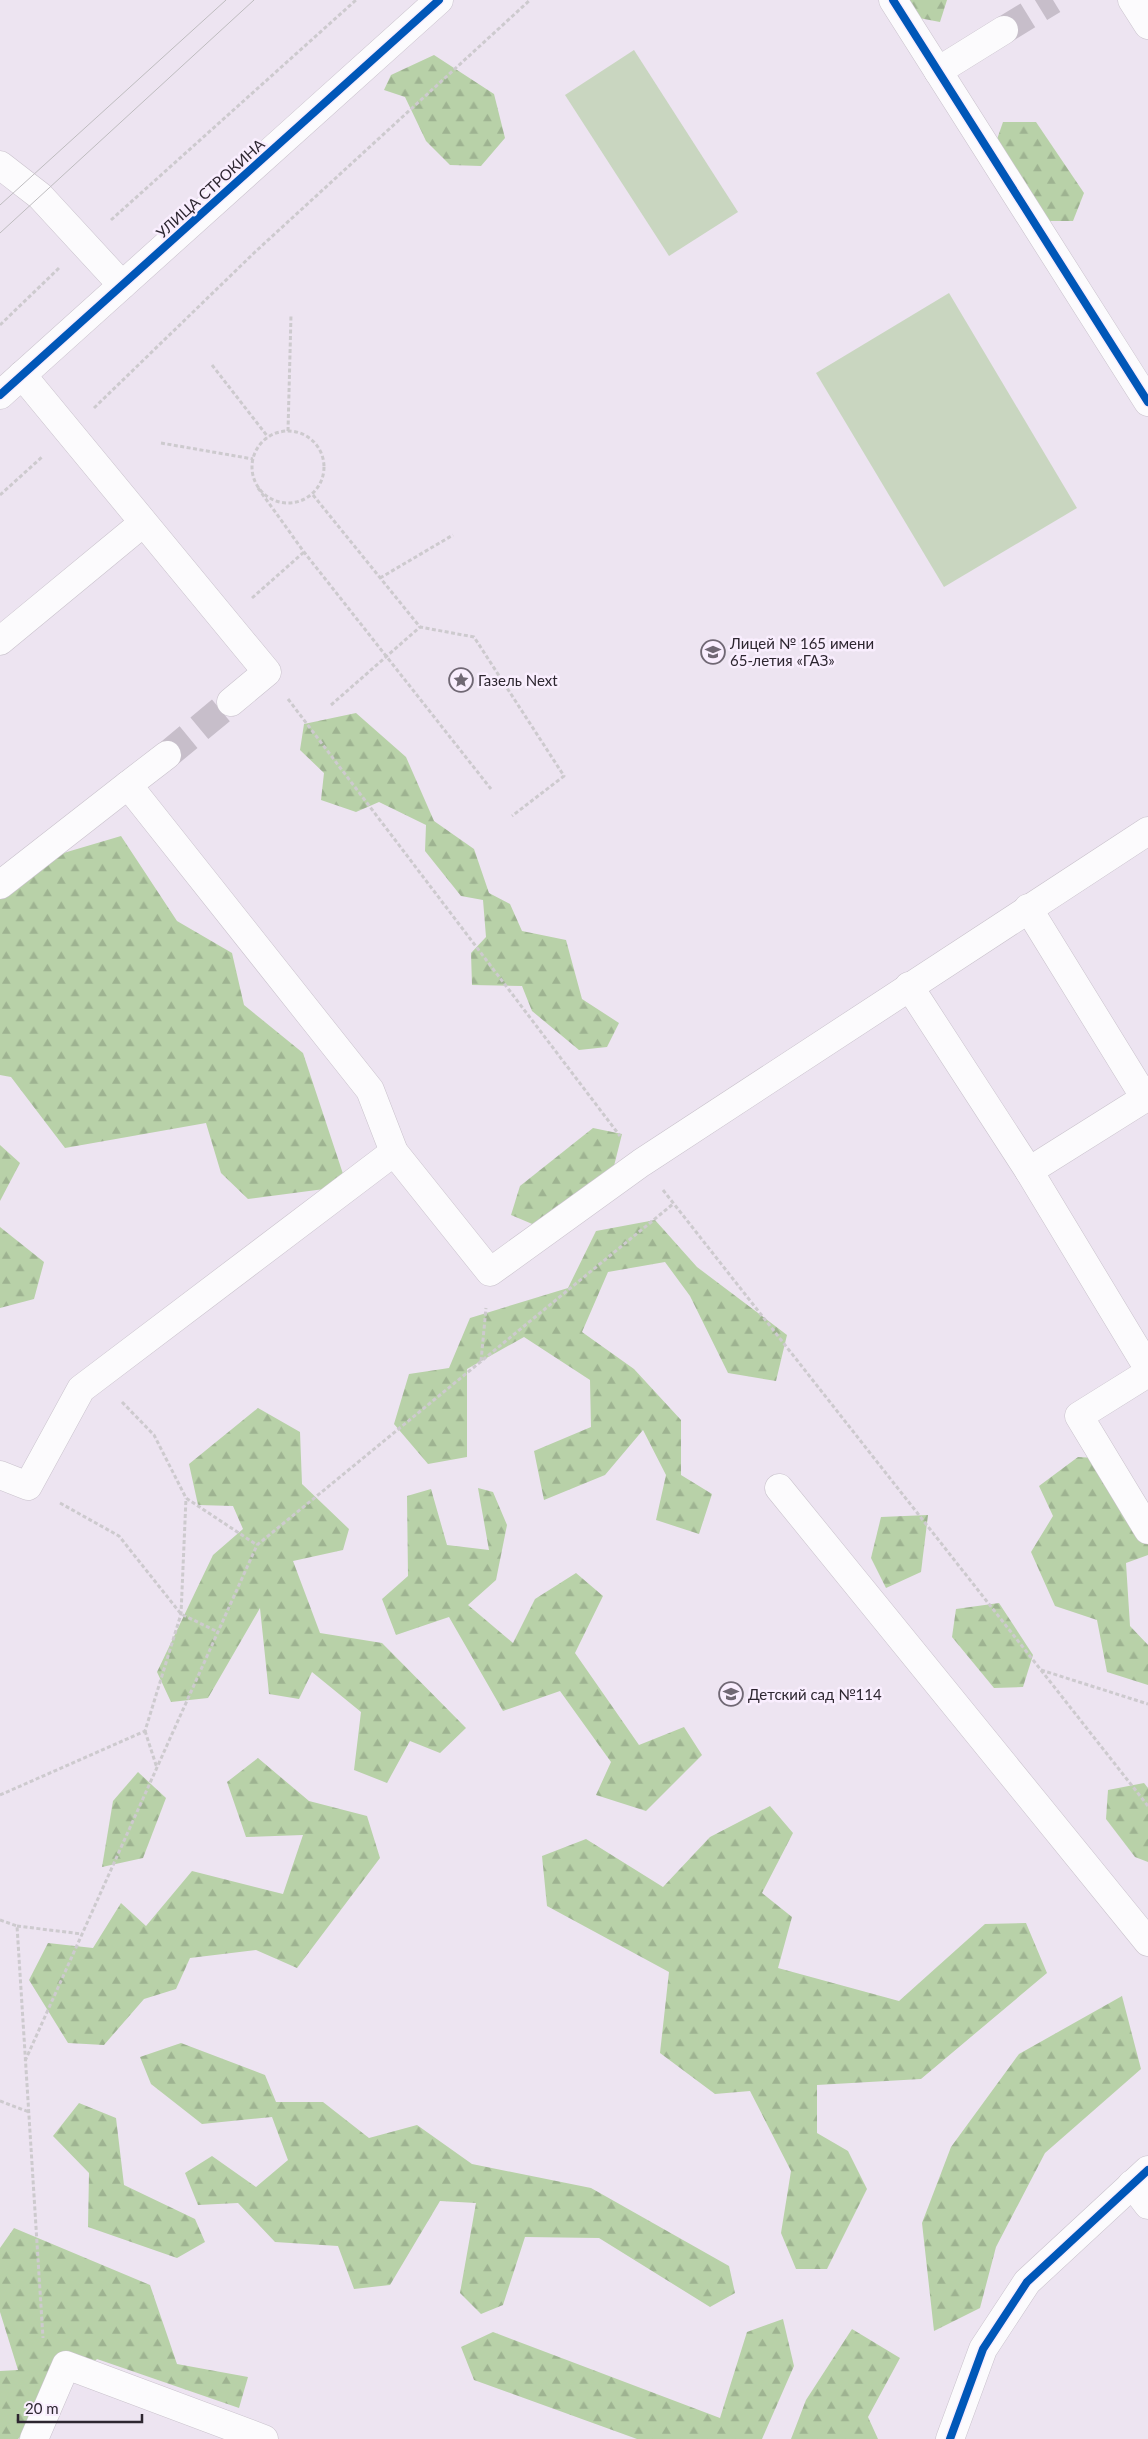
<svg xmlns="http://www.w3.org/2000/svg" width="1148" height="2439" viewBox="0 0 1148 2439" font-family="Lato,sans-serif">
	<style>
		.green { fill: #c9d6c0 }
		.forest { fill: url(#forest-firs) }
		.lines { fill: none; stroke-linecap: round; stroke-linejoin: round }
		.minor-tunnel { stroke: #c7beca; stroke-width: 28; stroke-dasharray: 28 14; stroke-linecap: butt }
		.minor-casing { stroke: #c9c2cc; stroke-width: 29 }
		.path { stroke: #cdcace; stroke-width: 3; stroke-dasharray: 4 2.5; stroke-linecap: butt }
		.minor { stroke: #fcfbfd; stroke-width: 28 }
		.tram { stroke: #bebcbf; stroke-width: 1 }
		.cycleway-casing { stroke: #f9eefe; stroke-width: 11 }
		.cycleway { stroke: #0057b8; stroke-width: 8 }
		.labels { text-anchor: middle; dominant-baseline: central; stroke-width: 5; stroke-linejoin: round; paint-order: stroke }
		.street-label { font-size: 15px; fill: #2d2630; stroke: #f9eefe }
		.poi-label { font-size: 15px; fill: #2d2630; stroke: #f9eefe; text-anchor: start }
	</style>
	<defs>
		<pattern id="forest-firs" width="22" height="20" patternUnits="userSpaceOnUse" patternTransform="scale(1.25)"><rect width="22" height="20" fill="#b8d1a8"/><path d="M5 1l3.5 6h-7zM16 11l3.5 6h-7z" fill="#9eb391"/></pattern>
	</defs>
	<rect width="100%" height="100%" fill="#ede4f1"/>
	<g class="green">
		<path d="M 634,50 L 738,212 L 669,256 L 565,95 Z"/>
		<path d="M 949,293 L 1077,508 L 944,587 L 816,373 Z"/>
	</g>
	<g class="forest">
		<path d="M 908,0 L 947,0 L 940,22 L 919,18 Z"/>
		<path d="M 434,55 L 494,94 L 505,138 L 481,166 L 450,165 L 426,141 L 405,97 L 384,90 L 391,75 Z"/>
		<path d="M 1003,122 L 1036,122 L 1084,193 L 1073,221 L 1045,221 L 994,148 Z"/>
		<path d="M 356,713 L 406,757 L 434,821 L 474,849 L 489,893 L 510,904 L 522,931 L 566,940 L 582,999 L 619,1023 L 607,1047 L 579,1050 L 532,1011 L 522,986 L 472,985 L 471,953 L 486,937 L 483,900 L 461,896 L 425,851 L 426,825 L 379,802 L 356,812 L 321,800 L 324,773 L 300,750 L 304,724 Z"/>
		<path d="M 121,836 L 177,921 L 232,953 L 244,1005 L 303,1053 L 347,1186 L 248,1199 L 221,1173 L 206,1123 L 65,1148 L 11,1077 L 0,1075 L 0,884 L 23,865 Z"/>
		<path d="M 593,1128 L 622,1134 L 613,1170 L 537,1226 L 511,1215 L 520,1186 Z"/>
		<path d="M 0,1145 L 20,1163 L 0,1201 Z"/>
		<path d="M 655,1220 L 697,1267 L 787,1335 L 776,1381 L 728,1373 L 690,1296 L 665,1262 L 608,1272 L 582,1332 L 634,1369 L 681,1420 L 681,1475 L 712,1494 L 699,1534 L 656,1520 L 666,1475 L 643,1430 L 605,1475 L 544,1500 L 534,1451 L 591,1427 L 590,1380 L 524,1337 L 467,1369 L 467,1457 L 428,1464 L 394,1424 L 409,1374 L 449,1368 L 470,1318 L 568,1288 L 596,1231 Z"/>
		<path d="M 0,1227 L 44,1262 L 34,1299 L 0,1308 Z"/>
		<path d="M 258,1408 L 300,1432 L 302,1484 L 349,1529 L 343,1550 L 293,1561 L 320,1633 L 382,1643 L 466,1728 L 440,1753 L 410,1741 L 387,1783 L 354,1770 L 361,1712 L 312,1672 L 299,1699 L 269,1694 L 260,1608 L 208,1698 L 171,1702 L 157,1672 L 213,1555 L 243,1529 L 233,1506 L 198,1505 L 189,1464 Z"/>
		<path d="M 1078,1457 L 1112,1459 L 1148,1503 L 1148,1555 L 1126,1563 L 1130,1626 L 1148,1645 L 1148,1685 L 1107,1672 L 1097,1620 L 1055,1606 L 1031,1552 L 1053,1516 L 1039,1486 Z"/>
		<path d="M 478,1488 L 493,1492 L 507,1525 L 496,1580 L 468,1605 L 513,1643 L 535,1599 L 576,1573 L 603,1596 L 575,1653 L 639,1745 L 684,1727 L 702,1755 L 646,1811 L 596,1795 L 611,1762 L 560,1691 L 503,1711 L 449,1617 L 396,1635 L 382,1599 L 408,1576 L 407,1496 L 431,1489 L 447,1545 L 489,1550 Z"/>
		<path d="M 928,1515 L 921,1572 L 886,1588 L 871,1558 L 881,1517 Z"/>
		<path d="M 999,1603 L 1033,1655 L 1023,1687 L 994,1688 L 952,1637 L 956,1609 Z"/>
		<path d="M 258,1758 L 309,1801 L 367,1816 L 380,1858 L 297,1968 L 256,1950 L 190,1958 L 176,1989 L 144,1999 L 104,2045 L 68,2043 L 29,1980 L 48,1943 L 93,1948 L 121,1903 L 146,1926 L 192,1871 L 283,1894 L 303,1835 L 246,1837 L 227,1782 Z"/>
		<path d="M 138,1772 L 166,1798 L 143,1858 L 102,1867 L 113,1801 Z"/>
		<path d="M 1144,1783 L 1148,1788 L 1148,1862 L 1135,1857 L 1106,1819 L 1108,1790 Z"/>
		<path d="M 770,1806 L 793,1833 L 762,1893 L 792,1917 L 778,1968 L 899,2001 L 985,1924 L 1026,1923 L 1047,1973 L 921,2079 L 817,2085 L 817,2133 L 848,2151 L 867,2189 L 827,2269 L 796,2269 L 781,2233 L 791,2171 L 750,2091 L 715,2094 L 660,2053 L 669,1972 L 547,1906 L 542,1856 L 586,1839 L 663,1887 L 710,1837 Z"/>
		<path d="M 1122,1996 L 1141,2069 L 1045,2153 L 996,2247 L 980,2308 L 934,2331 L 922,2223 L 951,2147 L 1019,2054 Z"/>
		<path d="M 181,2043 L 265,2075 L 276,2102 L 323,2102 L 369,2138 L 417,2125 L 472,2164 L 591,2188 L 729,2266 L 735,2293 L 710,2307 L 599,2238 L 525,2237 L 503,2305 L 481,2314 L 460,2293 L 476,2203 L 440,2201 L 390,2285 L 354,2289 L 338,2246 L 275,2242 L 238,2203 L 198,2205 L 185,2173 L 212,2156 L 256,2187 L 288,2160 L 272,2117 L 202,2124 L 151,2084 L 140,2057 Z"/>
		<path d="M 79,2103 L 116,2118 L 124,2185 L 195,2219 L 205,2242 L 177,2258 L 88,2227 L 89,2173 L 53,2136 Z"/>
		<path d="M 14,2228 L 150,2285 L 177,2364 L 248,2377 L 239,2408 L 97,2359 L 18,2439 L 0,2439 L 0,2371 L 18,2370 L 0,2312 L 0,2248 Z"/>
		<path d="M 783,2319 L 794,2366 L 762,2439 L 637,2439 L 474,2380 L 461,2347 L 493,2332 L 720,2418 L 747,2332 Z"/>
		<path d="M 852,2329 L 900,2358 L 868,2417 L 878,2439 L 791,2439 L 806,2400 Z"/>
	</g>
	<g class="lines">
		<g class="minor-tunnel">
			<path d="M 1004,30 L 1053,0"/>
			<path d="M 167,755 L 231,702"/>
		</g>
		<g class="minor-casing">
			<g id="minor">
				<path d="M 893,0 L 1148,402"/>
				<path d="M 1132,0 L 1148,25"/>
				<path d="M 938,71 L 1004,30"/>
				<path d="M 0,165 L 40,196 L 122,285"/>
				<path d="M 22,375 L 267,672 L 231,702"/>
				<path d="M 0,395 L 439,0"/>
				<path d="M 0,641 L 143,523"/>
				<path d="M 128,785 L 167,755"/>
				<path d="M 0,885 L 128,785 L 370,1090 L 394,1152 L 490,1272 L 641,1163 L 1148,831"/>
				<path d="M 1028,908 L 1145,1098 L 1029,1171"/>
				<path d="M 909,986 L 1029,1171 L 1148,1368"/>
				<path d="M 1148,1373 L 1079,1416 L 1148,1530"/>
				<path d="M 0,1475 L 28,1486 L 81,1389 L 394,1152"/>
				<path d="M 779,1488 L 1148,1942"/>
				<path d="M 1132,2184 L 1148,2205"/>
				<path d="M 34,2439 L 66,2365 L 264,2439"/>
				<path d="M 950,2439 L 983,2349 L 1027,2282 L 1148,2170"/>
			</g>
		</g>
		<g class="path">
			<path d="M 111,220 L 356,0"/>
			<path d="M 0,325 L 59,268"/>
			<path d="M 212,365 L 268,437"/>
			<path d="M 94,408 L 255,252 L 530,0"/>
			<circle cx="288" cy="467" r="36"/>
			<path d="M 288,431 L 291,315"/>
			<path d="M 161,443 L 253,459"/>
			<path d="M 258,488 L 304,552 L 491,789"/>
			<path d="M 0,495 L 42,457"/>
			<path d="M 313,495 L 420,627 L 474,637 L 564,776 L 512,816"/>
			<path d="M 380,578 L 453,535"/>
			<path d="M 252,598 L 304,552"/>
			<path d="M 288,699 L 620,1136"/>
			<path d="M 331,705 L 420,627"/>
			<path d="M 663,1190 L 1148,1806"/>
			<path d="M 481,1361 L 486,1308"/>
			<path d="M 122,1402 L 154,1435 L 186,1498 L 257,1545"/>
			<path d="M 60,1503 L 119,1536 L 181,1614 L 218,1632"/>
			<path d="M 1041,1670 L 1148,1704"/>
			<path d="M 145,1731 L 157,1768"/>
			<path d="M 0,1795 L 145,1731 L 181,1614 L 186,1498"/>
			<path d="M 0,1920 L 17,1926 L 43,2338"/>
			<path d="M 17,1926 L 82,1934"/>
			<path d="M 25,2061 L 257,1545 L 673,1204"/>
			<path d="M 0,2101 L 29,2112"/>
		</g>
		<use href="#minor" class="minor"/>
		<g class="tram">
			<path d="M 0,205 L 226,0"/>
			<path d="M 0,233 L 254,0"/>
		</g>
		<g class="cycleway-casing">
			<g id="cycleway">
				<path d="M 893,0 L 1148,402"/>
				<path d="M 0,395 L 439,0"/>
				<path d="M 950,2439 L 983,2349 L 1027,2282 L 1148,2170"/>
			</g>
		</g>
		<use href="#cycleway" class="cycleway"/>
	</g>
	<defs>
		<g id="school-ring" transform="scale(1.25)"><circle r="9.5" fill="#f9eefe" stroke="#706874" stroke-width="1.5"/><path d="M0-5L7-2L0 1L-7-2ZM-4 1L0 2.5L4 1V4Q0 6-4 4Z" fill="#706874"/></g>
		<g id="sight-ring" transform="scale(1.25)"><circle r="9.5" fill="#f9eefe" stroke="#706874" stroke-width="1.5"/><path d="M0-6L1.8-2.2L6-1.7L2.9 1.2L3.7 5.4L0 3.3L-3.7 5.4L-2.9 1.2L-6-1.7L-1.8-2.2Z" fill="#706874"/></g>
	</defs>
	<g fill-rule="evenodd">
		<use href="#school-ring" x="713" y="652"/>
		<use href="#sight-ring" x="461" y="680"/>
		<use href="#school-ring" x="731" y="1694"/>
	</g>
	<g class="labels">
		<g class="street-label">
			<text transform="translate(210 188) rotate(-42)">УЛИЦА СТРОКИНА</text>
		</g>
		<g class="poi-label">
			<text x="730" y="643">Лицей № 165 имени<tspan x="730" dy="17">65-летия «ГАЗ»</tspan></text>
			<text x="478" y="680">Газель Next</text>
			<text x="748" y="1694">Детский сад №114</text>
		</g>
	</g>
	<path d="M18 2414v8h124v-8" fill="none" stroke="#2d2630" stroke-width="2.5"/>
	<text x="25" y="2414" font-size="15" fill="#2d2630" stroke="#f9eefe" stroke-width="4" paint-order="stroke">20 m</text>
</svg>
